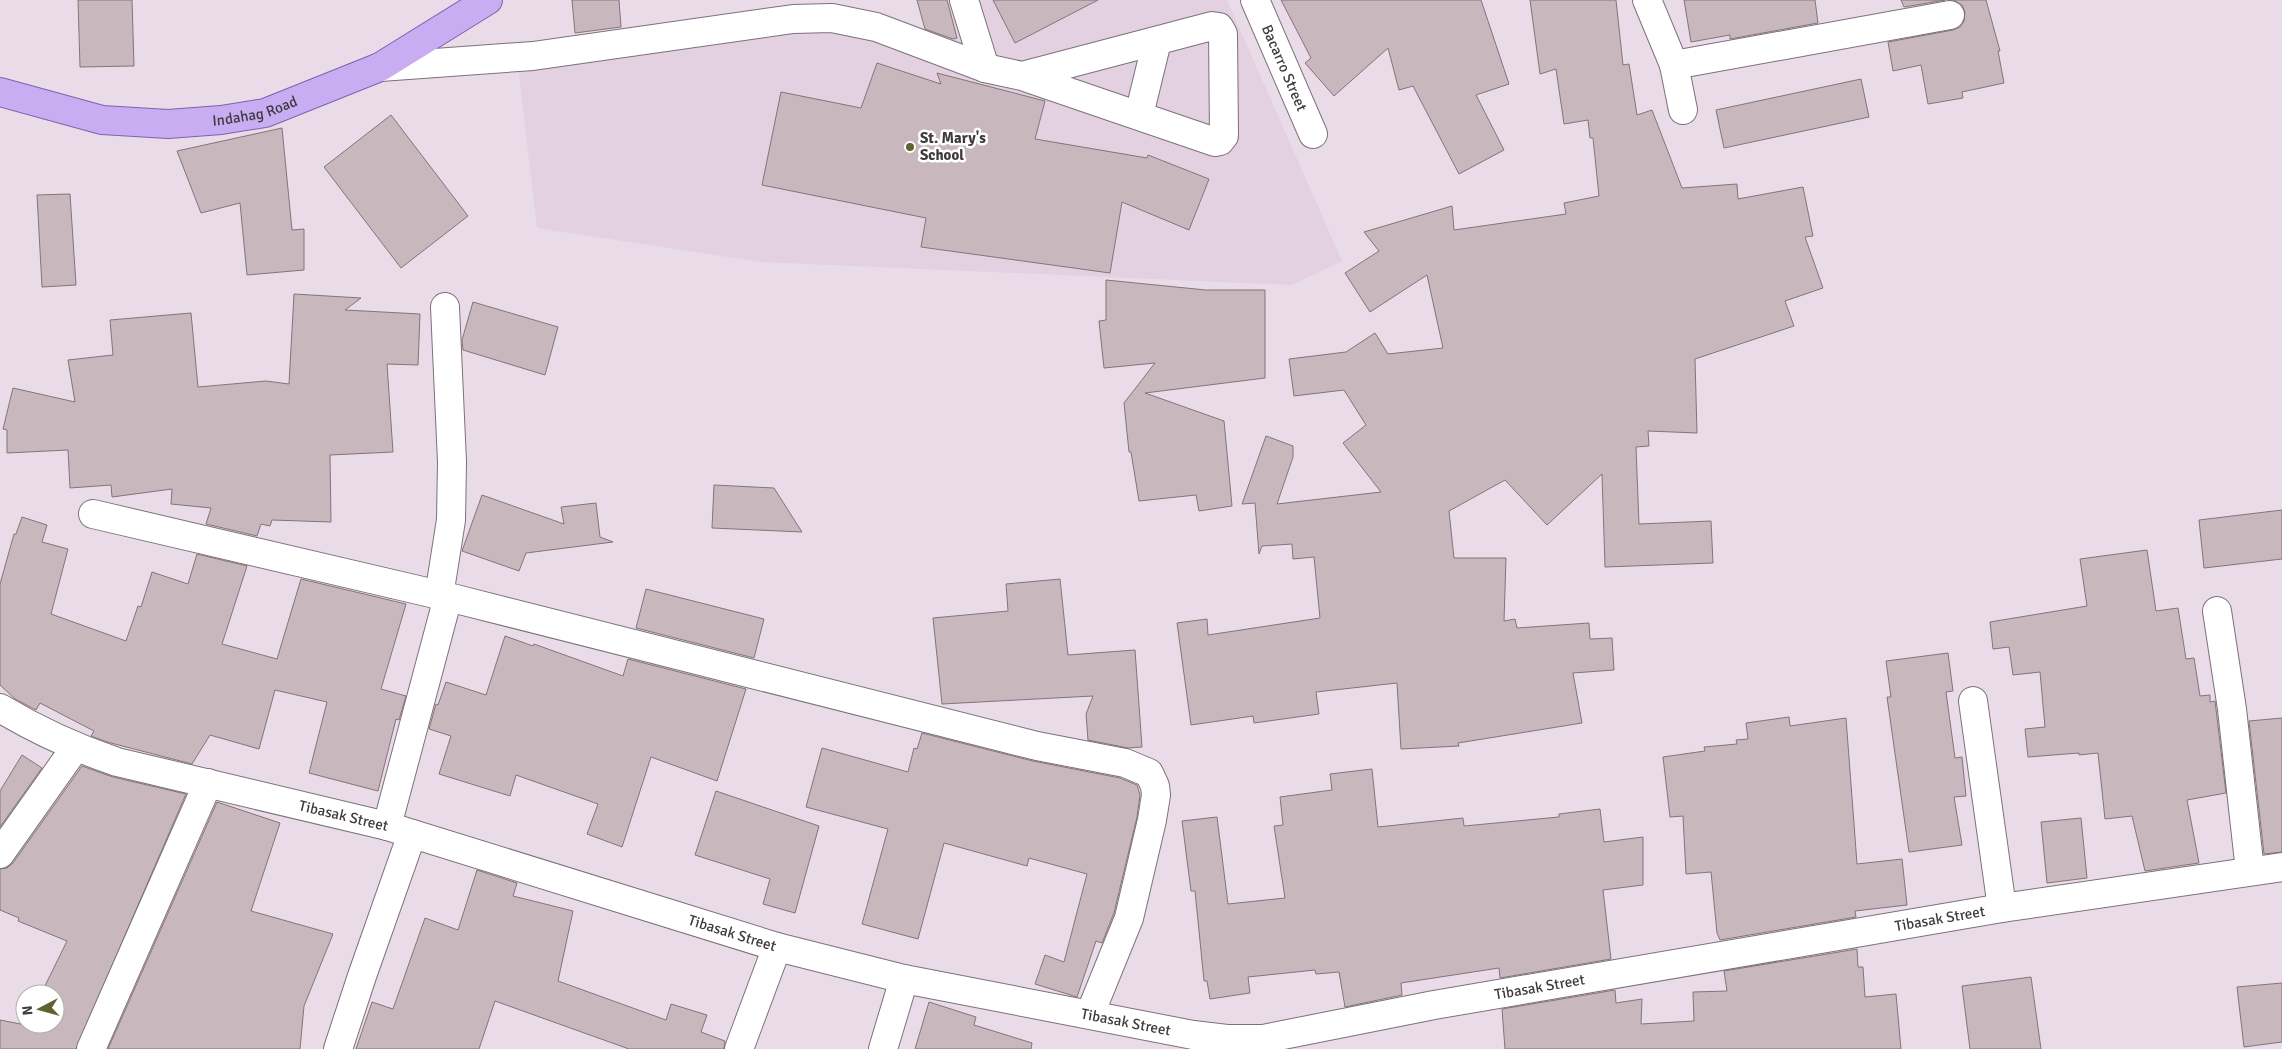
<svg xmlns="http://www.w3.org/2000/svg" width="2282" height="1049" viewBox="0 0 2282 1049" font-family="Signika,sans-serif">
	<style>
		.built { fill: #e3d0e1 }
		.building { fill: #c8b7bd; stroke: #847479 }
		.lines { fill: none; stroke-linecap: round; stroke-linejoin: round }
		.minor-casing { stroke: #7c717b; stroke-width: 30 }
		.major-casing { stroke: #8061ad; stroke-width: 30 }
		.minor { stroke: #fff; stroke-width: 28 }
		.major { stroke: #c8adf2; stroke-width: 28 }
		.poi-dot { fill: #60622f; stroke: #fff; stroke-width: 2 }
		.labels { text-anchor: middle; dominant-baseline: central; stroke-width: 5; stroke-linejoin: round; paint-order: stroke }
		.street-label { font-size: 15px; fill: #3f3a3e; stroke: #fff }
		.poi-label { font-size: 15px; font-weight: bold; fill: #3f3a3e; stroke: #fff; text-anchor: start }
	</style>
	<rect width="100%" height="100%" fill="#e9dce8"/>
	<path class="built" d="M 942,0 L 1227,0 L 1342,261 L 1292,285 L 761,262 L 537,228 L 518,66 L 842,24 L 961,65 Z"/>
	<g class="building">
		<path d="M 78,0 L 132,0 L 134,66 L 80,67 Z"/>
		<path d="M 572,0 L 619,0 L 621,27 L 575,33 Z"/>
		<path d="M 917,0 L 947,0 L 957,38 L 953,39 L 925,29 Z"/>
		<path d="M 993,0 L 1098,0 L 1015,43 Z"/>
		<path d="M 1281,0 L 1481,0 L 1509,84 L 1476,95 L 1504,150 L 1459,174 L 1413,86 L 1399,90 L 1388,48 L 1334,96 L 1305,63 L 1311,58 Z"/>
		<path d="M 1530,0 L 1616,0 L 1623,65 L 1629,64 L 1637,115 L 1652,110 L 1682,188 L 1737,184 L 1738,199 L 1803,187 L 1813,236 L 1805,237 L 1823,288 L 1785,301 L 1794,326 L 1695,359 L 1697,433 L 1648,431 L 1649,446 L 1636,447 L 1639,524 L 1711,521 L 1713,563 L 1605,567 L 1602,474 L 1547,525 L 1505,480 L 1449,511 L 1454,558 L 1506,558 L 1504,621 L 1515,619 L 1517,628 L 1589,623 L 1590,639 L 1612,638 L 1614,670 L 1573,673 L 1582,723 L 1458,743 L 1459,746 L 1401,749 L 1397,683 L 1316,692 L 1319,714 L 1254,723 L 1253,716 L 1191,725 L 1177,623 L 1207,619 L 1208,635 L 1320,618 L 1314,557 L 1293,559 L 1292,544 L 1262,546 L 1259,554 L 1255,503 L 1242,504 L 1266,436 L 1293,446 L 1293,457 L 1277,504 L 1381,492 L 1343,443 L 1366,425 L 1344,390 L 1294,396 L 1289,359 L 1346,352 L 1375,333 L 1388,354 L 1443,348 L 1427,275 L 1370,312 L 1345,273 L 1379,251 L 1364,232 L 1452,206 L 1454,230 L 1566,214 L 1564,203 L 1599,196 L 1593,138 L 1590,138 L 1588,120 L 1564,124 L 1556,69 L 1540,74 Z"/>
		<path d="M 1684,0 L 1815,0 L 1818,23 L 1730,39 L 1730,35 L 1691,42 Z"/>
		<path d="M 1901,0 L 1945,0 L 1904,7 Z"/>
		<path d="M 1953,0 L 1986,0 L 2000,51 L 1998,51 L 2004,83 L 1962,92 L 1963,98 L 1928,104 L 1921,65 L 1893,71 L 1888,42 L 1953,30 L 1960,27 L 1964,21 L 1965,12 L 1962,5 Z"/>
		<path d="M 877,63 L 941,84 L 937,73 L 1045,101 L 1035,139 L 1147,158 L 1148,155 L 1209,179 L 1189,230 L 1122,202 L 1110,273 L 921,247 L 926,218 L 762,185 L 781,92 L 861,108 Z"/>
		<path d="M 1861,79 L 1869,117 L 1724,148 L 1716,110 Z"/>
		<path d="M 391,115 L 468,216 L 401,268 L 324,167 Z"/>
		<path d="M 282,128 L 292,230 L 304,229 L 304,270 L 247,275 L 240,203 L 201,213 L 177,151 Z"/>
		<path d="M 70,194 L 76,285 L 42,287 L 37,195 Z"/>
		<path d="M 1106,280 L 1206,290 L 1265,290 L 1265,378 L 1145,393 L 1224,421 L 1232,506 L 1199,511 L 1196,495 L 1139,501 L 1131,452 L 1129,452 L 1124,403 L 1155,363 L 1104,368 L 1099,321 L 1106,320 Z"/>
		<path d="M 294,294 L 361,298 L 345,310 L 420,314 L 418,365 L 387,364 L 393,452 L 330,455 L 331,522 L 272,520 L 270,526 L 261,524 L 257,536 L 206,524 L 211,508 L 171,504 L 172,489 L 112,497 L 111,485 L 70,488 L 68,450 L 7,453 L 7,430 L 3,429 L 13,388 L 75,402 L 68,360 L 113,355 L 110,320 L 191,313 L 198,387 L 266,381 L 289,384 Z"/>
		<path d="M 473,302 L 558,327 L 545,375 L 463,350 L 462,340 Z"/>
		<path d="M 714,485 L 774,488 L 802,532 L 712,528 Z"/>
		<path d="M 482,495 L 564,524 L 561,507 L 596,503 L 600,537 L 613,542 L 526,553 L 519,571 L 462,551 Z"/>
		<path d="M 2282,510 L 2282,559 L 2204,568 L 2199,520 Z"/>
		<path d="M 22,517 L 47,525 L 42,542 L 68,549 L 51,614 L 126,641 L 138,606 L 141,607 L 152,572 L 188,584 L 197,554 L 247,566 L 222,644 L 277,659 L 301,579 L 406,604 L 381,689 L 406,696 L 399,720 L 396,719 L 378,791 L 309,773 L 327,702 L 275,690 L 259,749 L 210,735 L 192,764 L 107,742 L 91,736 L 94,731 L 40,703 L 36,710 L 15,699 L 0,685 L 0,584 L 14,534 L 16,534 Z"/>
		<path d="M 2147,550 L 2156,611 L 2178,608 L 2186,659 L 2194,658 L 2200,696 L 2210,695 L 2210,702 L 2215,701 L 2226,793 L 2187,800 L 2199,863 L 2145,871 L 2132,816 L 2105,819 L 2098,753 L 2079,755 L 2079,753 L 2028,757 L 2025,729 L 2045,727 L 2040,672 L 2013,675 L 2009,647 L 1993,649 L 1990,622 L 2087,606 L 2080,559 Z"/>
		<path d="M 1060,579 L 1068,655 L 1135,650 L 1142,747 L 1128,748 L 1088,740 L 1086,714 L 1093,696 L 942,704 L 933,618 L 1008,611 L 1006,584 Z"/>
		<path d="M 646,589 L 764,619 L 754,658 L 636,628 Z"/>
		<path d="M 505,636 L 533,646 L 534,644 L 623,676 L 628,659 L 746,689 L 717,781 L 651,757 L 622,847 L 587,834 L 598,804 L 516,775 L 510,796 L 439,774 L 451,736 L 429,729 L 436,704 L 438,705 L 446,682 L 486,695 Z"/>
		<path d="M 1948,653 L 1953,691 L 1946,692 L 1955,758 L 1962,757 L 1966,796 L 1954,797 L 1962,845 L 1909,852 L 1887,697 L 1891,697 L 1886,661 Z"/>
		<path d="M 1789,717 L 1790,726 L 1846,718 L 1857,864 L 1902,859 L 1907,905 L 1855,911 L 1856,917 L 1720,940 L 1717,933 L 1711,872 L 1686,874 L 1683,816 L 1670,817 L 1663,757 L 1705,751 L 1704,747 L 1737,744 L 1736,740 L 1748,739 L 1746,723 Z"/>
		<path d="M 2282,718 L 2282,852 L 2264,854 L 2249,721 Z"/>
		<path d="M 922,733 L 1033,761 L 1120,778 L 1137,785 L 1140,795 L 1137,817 L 1114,913 L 1102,943 L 1096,941 L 1077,997 L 1035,984 L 1045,955 L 1064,962 L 1087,874 L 1029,858 L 1027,866 L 944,843 L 918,939 L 862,924 L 888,829 L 806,807 L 822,748 L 908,772 L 914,748 L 917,749 Z"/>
		<path d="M 22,755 L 42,768 L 0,827 L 0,791 Z"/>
		<path d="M 82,766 L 113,777 L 186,794 L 76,1049 L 0,1049 L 0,1020 L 26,1025 L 55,1024 L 55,994 L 41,994 L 67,941 L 18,921 L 19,918 L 0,910 L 0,869 L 7,868 L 13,863 Z"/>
		<path d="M 1372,769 L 1378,827 L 1463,818 L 1464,826 L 1559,817 L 1559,814 L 1600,809 L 1604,842 L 1643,837 L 1643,885 L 1603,890 L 1611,959 L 1500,978 L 1499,968 L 1401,983 L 1402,995 L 1345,1007 L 1339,972 L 1316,974 L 1315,970 L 1248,977 L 1250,993 L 1210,999 L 1207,981 L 1204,981 L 1195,891 L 1191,891 L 1182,821 L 1217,817 L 1228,904 L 1285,898 L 1274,826 L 1283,825 L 1280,797 L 1332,790 L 1330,774 Z"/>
		<path d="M 716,791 L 819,826 L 795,913 L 763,904 L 770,879 L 695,855 Z"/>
		<path d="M 217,802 L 280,823 L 251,911 L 333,934 L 304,1006 L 300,1049 L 108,1049 Z"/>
		<path d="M 2081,818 L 2087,878 L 2047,883 L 2041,822 Z"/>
		<path d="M 477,870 L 517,883 L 513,896 L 573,911 L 558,981 L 666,1020 L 671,1004 L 707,1015 L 701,1032 L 725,1041 L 724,1049 L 629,1049 L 495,1001 L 479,1049 L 356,1049 L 372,1002 L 393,1009 L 425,918 L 458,930 Z"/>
		<path d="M 1857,949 L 1858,967 L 1863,967 L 1865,997 L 1896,994 L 1901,1049 L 1505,1049 L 1502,1009 L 1615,990 L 1616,1003 L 1642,999 L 1641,1024 L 1694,1021 L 1693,992 L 1727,991 L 1724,971 Z"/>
		<path d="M 2031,977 L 2041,1049 L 1970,1049 L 1962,986 Z"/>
		<path d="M 2282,983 L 2282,1042 L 2244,1047 L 2237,987 Z"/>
		<path d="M 929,1002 L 976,1017 L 974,1025 L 1032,1043 L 1031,1049 L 915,1049 Z"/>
	</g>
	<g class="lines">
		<g class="minor-casing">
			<g id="minor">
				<path d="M 964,0 L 985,68"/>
				<path id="s1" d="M 1255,0 L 1313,134"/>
				<path d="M 1647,0 L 1674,65 L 1683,110"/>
				<path d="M 1674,65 L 1950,15"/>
				<path d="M 380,67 L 533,56 L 793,19 L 832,18 L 876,27 L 985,68 L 1022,76 L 1215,142 L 1220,141 L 1224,136 L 1223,34 L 1219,27 L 1212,26 L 1022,76"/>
				<path d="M 1139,115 L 1157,41"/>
				<path d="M 93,514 L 448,597 L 1037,746 L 1125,763 L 1149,773 L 1155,786 L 1156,795 L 1152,820 L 1129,918 L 1090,1014"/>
				<path d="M 439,596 L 451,520 L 452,462 L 445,307"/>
				<path d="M 2217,611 L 2232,709 L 2250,871"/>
				<path d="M 1973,701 L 2002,908"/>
				<path id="s2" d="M 0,708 C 38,731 76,748 117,762 L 387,826 L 777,947 L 904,979 L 1193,1035 L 1227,1039 L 1263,1039 L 1434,1005 L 2002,908 L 2282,867"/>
				<path d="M 387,826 L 448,597"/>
				<path d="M 0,854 L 75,748"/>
				<path d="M 91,1049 L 208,783"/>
				<path d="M 338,1049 L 362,976 L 412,834"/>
				<path d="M 739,1049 L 777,947"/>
				<path d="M 883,1049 L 904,979"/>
			</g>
		</g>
		<g class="major-casing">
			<g id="major">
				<path id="s3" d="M 0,92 L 102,120 L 168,124 L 221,120 L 265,113 L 380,67 L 488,0"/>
			</g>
		</g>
		<use href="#minor" class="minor"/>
		<use href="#major" class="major"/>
	</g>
	<circle class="poi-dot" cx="910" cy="147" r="5"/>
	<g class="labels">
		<g class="street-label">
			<text stroke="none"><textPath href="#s1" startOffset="74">Bacarro Street</textPath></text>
			<text stroke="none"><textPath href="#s3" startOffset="260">Indahag Road</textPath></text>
			<text stroke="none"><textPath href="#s2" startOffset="362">Tibasak Street</textPath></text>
			<text stroke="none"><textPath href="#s2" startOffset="1998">Tibasak Street</textPath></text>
			<text stroke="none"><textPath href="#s2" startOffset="768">Tibasak Street</textPath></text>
			<text stroke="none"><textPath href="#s2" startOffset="1592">Tibasak Street</textPath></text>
			<text stroke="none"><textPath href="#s2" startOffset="1172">Tibasak Street</textPath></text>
		</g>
		<g class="poi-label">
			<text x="920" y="138">St. Mary's<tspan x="920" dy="17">School</tspan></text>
		</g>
	</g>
	<g transform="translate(40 1009) rotate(264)"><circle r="24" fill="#ffffff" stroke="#b2b0b2"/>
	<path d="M0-4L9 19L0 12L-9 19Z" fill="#60622f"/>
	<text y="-8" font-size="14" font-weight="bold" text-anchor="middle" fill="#3f3a3e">N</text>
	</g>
</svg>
